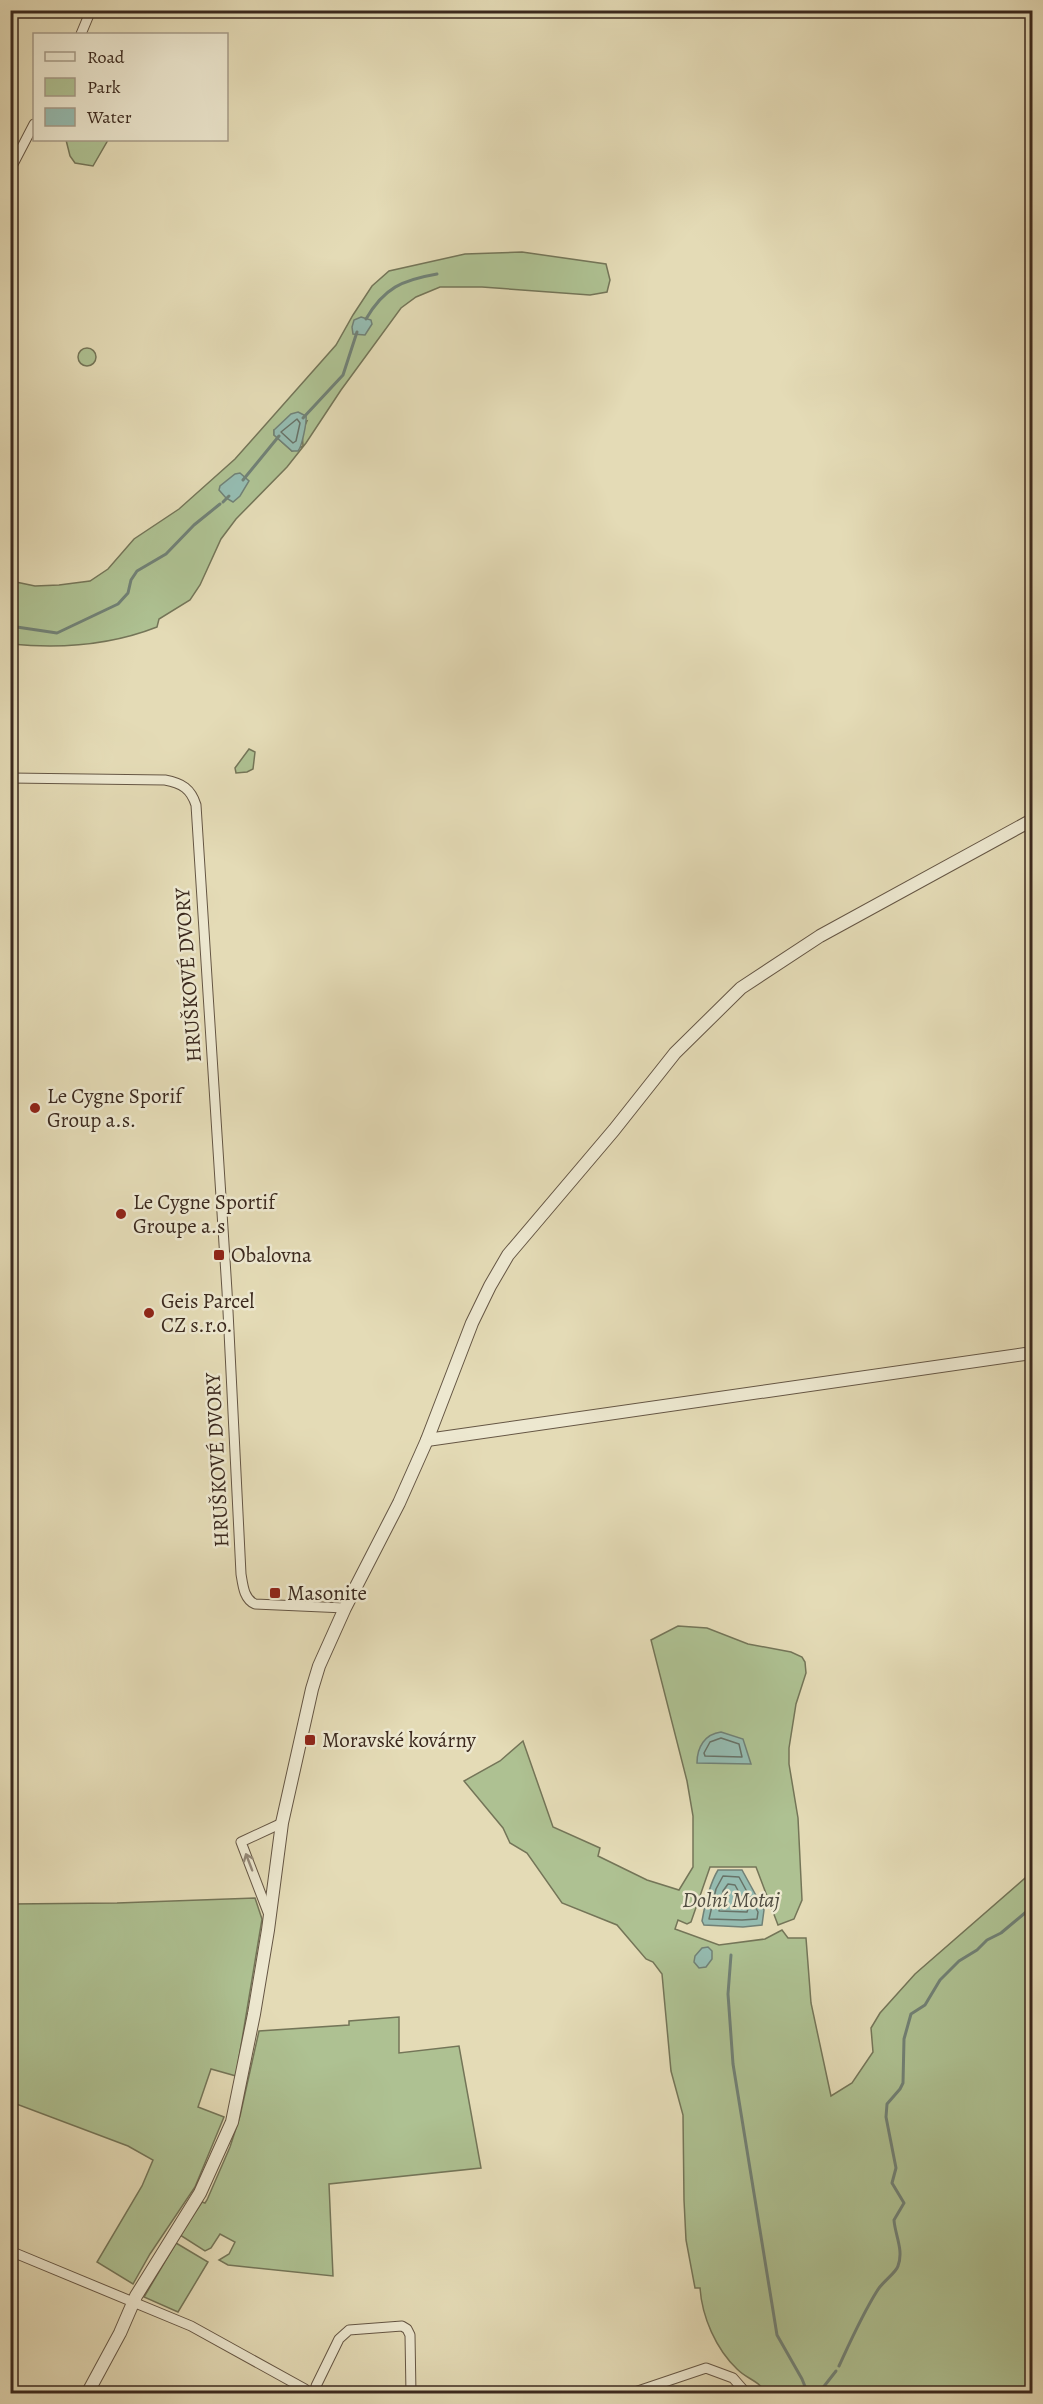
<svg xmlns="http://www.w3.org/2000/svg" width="1043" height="2404" viewBox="0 0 1043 2404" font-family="Alegreya,serif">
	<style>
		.green { fill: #aec192; stroke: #747558; stroke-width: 1.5; fill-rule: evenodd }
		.water { fill: #95bbb0; stroke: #718176; stroke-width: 1.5 }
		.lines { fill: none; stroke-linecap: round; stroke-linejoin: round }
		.shore { stroke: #687267; stroke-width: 1.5 }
		.stream { stroke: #718176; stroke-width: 3 }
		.minor-casing { stroke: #655644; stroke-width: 11 }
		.tertiary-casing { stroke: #655644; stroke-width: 14 }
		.minor { stroke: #ede8d0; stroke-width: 9 }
		.tertiary { stroke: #ede8d0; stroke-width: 12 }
		.oneway { stroke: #948877 }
		.poi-dot { fill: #8f2418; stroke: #ede8d0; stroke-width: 2 }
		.labels { text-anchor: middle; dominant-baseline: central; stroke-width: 5; stroke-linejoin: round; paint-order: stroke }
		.street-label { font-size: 21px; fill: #3b291e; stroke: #ede8d0 }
		.poi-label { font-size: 21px; fill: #3b291e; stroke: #ede8d0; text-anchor: start }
		.water-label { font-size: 22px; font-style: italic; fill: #524e42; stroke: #ede8d0 }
	</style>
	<rect width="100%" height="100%" fill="#e4dbb6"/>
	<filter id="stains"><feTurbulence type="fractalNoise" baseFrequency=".00333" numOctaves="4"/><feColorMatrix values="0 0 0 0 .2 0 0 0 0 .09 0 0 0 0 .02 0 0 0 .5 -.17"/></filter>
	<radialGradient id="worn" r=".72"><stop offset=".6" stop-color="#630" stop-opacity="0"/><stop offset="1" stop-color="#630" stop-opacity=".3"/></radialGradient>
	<g class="green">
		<path d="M 66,140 L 108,140 L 93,166 L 75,163 L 70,156 Z"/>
		<path d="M 522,252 L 606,264 L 610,280 L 607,292 L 590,295 L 482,287 L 440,287 L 416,297 L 401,308 L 341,390 L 306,443 L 287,467 L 236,519 L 221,539 L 200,585 L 190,600 L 159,619 L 157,627 C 111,645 61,649 11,644 L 11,581 L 35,586 L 59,585 L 90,581 L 108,569 L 134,539 L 179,509 L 235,459 L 336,345 L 353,315 L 372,286 L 389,271 L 465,254 ZM 307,421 L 302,432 L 303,446 L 292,451 L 274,435 L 274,430 Z"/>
		<circle cx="87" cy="357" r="9"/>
		<path d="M 249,749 L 255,752 L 253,769 L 247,772 L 236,773 L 235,768 Z"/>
		<path d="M 678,1626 L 707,1628 L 748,1644 L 791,1652 L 802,1657 L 805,1662 L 806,1673 L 796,1704 L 789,1748 L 789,1764 L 798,1818 L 802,1900 L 794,1919 L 778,1925 L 756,1867 L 710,1867 L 691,1922 L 687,1924 L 678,1920 L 675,1929 L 719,1945 L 765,1939 L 782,1930 L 788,1938 L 806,1938 L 811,2003 L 831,2096 L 852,2083 L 873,2052 L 871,2028 L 880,2013 L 915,1974 L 1032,1872 L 1032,2393 L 766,2393 C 757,2379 748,2380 737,2369 C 716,2349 702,2317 700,2288 L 695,2288 L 686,2240 L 684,2200 L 683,2115 L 671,2071 L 662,1974 L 653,1962 L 646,1959 L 617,1925 L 562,1903 L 527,1853 L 510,1843 L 503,1828 L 464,1781 L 500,1761 L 523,1741 L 553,1827 L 600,1848 L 598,1856 L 647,1880 L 679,1890 L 693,1867 L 693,1816 L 687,1781 L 651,1640 Z"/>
		<path d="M 255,1898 L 262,1919 L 236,2076 L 211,2069 L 198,2107 L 224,2117 L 195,2187 L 150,2254 L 133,2284 L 97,2262 L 142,2186 L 153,2160 L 128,2146 L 11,2102 L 10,1904 L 117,1903 Z"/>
		<path d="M 399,2017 L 399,2053 L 459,2046 L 481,2168 L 329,2184 L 333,2276 L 228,2265 L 219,2260 L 229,2254 L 235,2242 L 220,2234 L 211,2248 L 205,2251 L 180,2235 L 202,2202 L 205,2203 L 207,2200 L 230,2147 L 240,2116 L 259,2031 L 349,2025 L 349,2021 Z"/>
		<path d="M 176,2243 L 208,2262 L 178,2312 L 144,2297 Z"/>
	</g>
	<g class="water">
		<path d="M 361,317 L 371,320 L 372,324 L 365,335 L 353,334 L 352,327 L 354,320 Z"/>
		<path d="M 298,412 L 306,416 C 307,421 302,447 298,451 L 292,451 L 274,435 L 274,430 L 291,414 Z"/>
		<path d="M 240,473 L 249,481 L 240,496 L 233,502 L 226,498 L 219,490 L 220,486 L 235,474 Z"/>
		<path d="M 721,1732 L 743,1739 L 751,1764 L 697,1763 C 697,1747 705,1734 721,1732 Z"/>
		<path d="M 718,1870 L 742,1870 L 764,1910 L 762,1925 L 743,1927 L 704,1925 L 702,1921 C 705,1904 709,1885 718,1870 Z"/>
		<path d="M 708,1947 L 712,1951 L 712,1959 L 706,1967 L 699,1968 L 694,1962 L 695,1956 L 702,1948 Z"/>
	</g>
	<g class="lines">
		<g class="shore">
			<path d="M 297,419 L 300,423 L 296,441 L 293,443 L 281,432 Z"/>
			<path d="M 721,1738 L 739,1744 L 742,1757 L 705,1756 L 704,1753 L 710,1742 Z"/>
			<path d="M 723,1876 L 739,1877 L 758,1912 L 757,1919 L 742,1920 L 709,1919 L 716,1889 Z"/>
			<path d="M 728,1884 L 735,1885 L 748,1909 L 747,1912 L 719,1911 L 723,1891 Z"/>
		</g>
		<g class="stream">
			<path d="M 366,319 C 384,288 402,280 437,274"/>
			<path d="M 303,418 L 343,375 L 357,332"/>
			<path d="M 243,480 L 279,436"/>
			<path d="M 223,502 L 229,496"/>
			<path d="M 10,626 L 57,633 L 118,604 L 128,593 L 131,580 L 137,571 L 166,554 L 194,525 L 220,504"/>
			<path d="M 731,1955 L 728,1994 L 733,2064 L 777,2335 L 802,2379 L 808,2394"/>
			<path d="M 839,2366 C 851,2340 862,2315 877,2291 C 882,2282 896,2273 898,2266 C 904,2250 895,2235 894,2220 L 904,2203 L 892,2183 L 896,2168 L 886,2117 L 887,2104 L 900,2089 L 903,2083 L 904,2039 L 911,2014 L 925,2005 L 940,1980 L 959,1961 L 977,1950 L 987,1940 L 1001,1933 L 1032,1907"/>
			<path d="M 818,2394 L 836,2371"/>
		</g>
		<g class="minor-casing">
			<g id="minor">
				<path d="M 81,34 L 91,10"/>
				<path d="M 10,170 L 34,124"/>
				<path d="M 10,778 L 165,780 C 182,783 191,789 196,805 L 227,1291 L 241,1574 C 243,1586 244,1599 255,1604 L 345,1608"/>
				<path d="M 269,1915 L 241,1842 L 282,1823"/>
				<path d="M 10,2251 L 191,2326 L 305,2389"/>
				<path d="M 316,2386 L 339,2339 L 349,2330 L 402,2326 L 407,2329 L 410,2335 L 411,2394"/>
				<path d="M 629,2394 L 706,2368 L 733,2378 L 747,2394"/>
			</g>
		</g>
		<g class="tertiary-casing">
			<g id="tertiary">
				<path d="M 427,1440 L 1032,1353"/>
				<path d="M 87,2394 L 120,2333 L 136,2296 L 200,2193 L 232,2122 L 254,2014 L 268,1930 L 282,1823 L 312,1689 L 319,1666 L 345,1608 L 399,1503 L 427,1440 L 472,1323 L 490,1286 L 508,1255 L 614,1130 L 675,1053 L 741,988 L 820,936 L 1032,820"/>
			</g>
		</g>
		<use href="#minor" class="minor"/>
		<use href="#tertiary" class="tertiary"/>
	</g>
	<defs><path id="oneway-shaft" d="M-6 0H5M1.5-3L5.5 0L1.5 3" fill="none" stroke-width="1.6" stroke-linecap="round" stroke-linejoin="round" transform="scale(1.5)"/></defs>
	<use class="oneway" href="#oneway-shaft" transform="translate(249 1862) rotate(-111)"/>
	<g class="poi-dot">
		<circle cx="35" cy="1108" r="6"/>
		<circle cx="121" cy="1214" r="6"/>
		<rect x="213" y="1249" width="12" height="12" rx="3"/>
		<circle cx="149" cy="1313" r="6"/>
		<rect x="269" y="1587" width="12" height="12" rx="3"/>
		<rect x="304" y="1734" width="12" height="12" rx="3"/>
	</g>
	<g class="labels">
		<g class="street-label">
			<text transform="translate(188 975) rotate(-94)">HRUŠKOVÉ DVORY</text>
			<text transform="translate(217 1460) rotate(-93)">HRUŠKOVÉ DVORY</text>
		</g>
		<g class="poi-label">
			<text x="47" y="1096">Le Cygne Sporif<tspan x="47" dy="24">Group a.s.</tspan></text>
			<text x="133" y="1202">Le Cygne Sportif<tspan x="133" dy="24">Groupe a.s</tspan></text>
			<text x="231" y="1255">Obalovna</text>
			<text x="161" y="1301">Geis Parcel<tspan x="161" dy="24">CZ s.r.o.</tspan></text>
			<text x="287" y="1593">Masonite</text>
			<text x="322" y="1740">Moravské kovárny</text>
		</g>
		<g class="water-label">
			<text x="731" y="1900">Dolní Motaj</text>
		</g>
	</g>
	<rect width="1043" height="2404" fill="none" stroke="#e4dbb6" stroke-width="36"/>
	<rect x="12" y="12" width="1019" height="2380" fill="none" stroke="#3b291e" stroke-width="3"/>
	<rect x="18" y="18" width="1007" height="2368" fill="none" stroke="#3b291e" stroke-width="1.5"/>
	<rect x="33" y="33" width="195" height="108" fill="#ede8d0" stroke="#a69c89" stroke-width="1.5"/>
	<rect x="45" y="52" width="30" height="9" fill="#ede8d0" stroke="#a69c89" stroke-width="1.5"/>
	<text x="87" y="63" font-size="18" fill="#3b291e">Road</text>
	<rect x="45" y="78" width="30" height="18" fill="#aec192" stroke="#a69c89" stroke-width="1.5"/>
	<text x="87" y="93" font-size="18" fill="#3b291e">Park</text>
	<rect x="45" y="108" width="30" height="18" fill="#95bbb0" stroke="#a69c89" stroke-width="1.5"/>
	<text x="87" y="123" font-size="18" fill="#3b291e">Water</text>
	<rect width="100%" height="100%" filter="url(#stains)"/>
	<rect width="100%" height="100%" fill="url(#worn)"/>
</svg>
